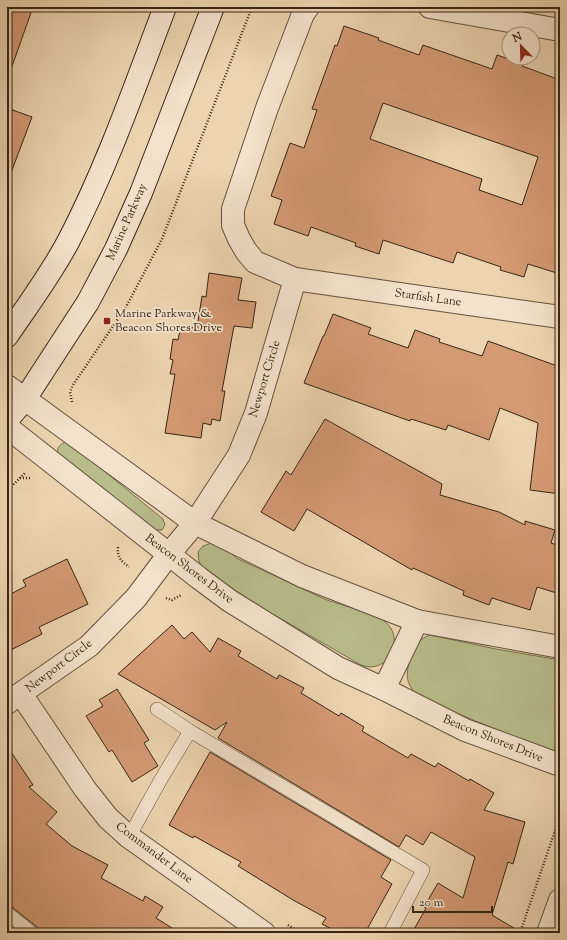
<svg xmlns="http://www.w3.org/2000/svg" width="567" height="940" viewBox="0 0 567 940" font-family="'Sorts Mill Goudy',serif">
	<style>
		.green { fill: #b9bc8b; stroke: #777150 }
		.building { fill: #d49a74; stroke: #352615; fill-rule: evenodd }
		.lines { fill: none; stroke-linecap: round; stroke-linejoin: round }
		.lane-casing { stroke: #63523c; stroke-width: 14 }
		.street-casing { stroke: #63523c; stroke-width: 24 }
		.secondary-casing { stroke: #352615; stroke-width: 24 }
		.path { stroke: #352615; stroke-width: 2.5; stroke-dasharray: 1 2; stroke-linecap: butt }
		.lane { stroke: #f3e3cc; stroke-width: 13 }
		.street { stroke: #f3e3cc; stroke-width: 22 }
		.secondary { stroke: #f3e3cc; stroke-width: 22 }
		.poi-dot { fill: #8f2418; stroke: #f3e3cc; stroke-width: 1.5 }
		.labels { text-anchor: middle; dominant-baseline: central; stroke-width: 3.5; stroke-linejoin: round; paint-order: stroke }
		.street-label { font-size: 12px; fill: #352615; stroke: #f3e3cc }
		.poi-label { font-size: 12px; fill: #352615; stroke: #f3e3cc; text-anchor: start }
	</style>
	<rect width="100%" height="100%" fill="#edd4b0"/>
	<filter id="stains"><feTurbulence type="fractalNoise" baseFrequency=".005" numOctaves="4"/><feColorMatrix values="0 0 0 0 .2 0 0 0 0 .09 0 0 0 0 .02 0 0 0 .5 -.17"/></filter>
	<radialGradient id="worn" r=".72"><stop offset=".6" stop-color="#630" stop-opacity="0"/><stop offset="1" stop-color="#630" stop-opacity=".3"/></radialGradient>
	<g class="green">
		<path d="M 65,442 L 71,444 L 163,519 L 165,525 L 162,530 L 155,530 L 58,455 C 56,449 59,445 65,442 Z"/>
		<path d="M 215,542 L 232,553 L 234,556 L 238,559 C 268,572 297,587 327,600 C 343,606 370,611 384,621 C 407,637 388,676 361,665 L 269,612 L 206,572 L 199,562 L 198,552 L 203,546 Z"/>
		<path d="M 430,635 L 496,649 L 560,660 L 560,751 L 551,751 C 515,737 479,723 443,707 C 433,702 419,698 412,689 C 405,679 407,670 410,660 C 414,648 418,639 430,635 Z"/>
	</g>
	<g class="building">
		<path d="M 7,7 L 33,7 L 10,72 L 7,71 Z"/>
		<path d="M 344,26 L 379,38 L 378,40 L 419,55 L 423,45 L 492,69 L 497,55 L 523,64 L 522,66 L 560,80 L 560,274 L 528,264 L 524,277 L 500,270 L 501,267 L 457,252 L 453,263 L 383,240 L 379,254 L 355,246 L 356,243 L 311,227 L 308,236 L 274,224 L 282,200 L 271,196 L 290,143 L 304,148 L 317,110 L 312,109 L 335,45 L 337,46 ZM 383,103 L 538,157 L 522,205 L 479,190 L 482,179 L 370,139 Z"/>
		<path d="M 7,108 L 32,117 L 9,178 L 7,178 Z"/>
		<path d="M 209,273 L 242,278 L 238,300 L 256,302 L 252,328 L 234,326 L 222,391 L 225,391 L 220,421 L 212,419 L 211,425 L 203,423 L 201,438 L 165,433 L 175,374 L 170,374 L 173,360 L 170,359 L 173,339 L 178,340 L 181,326 L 197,328 L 202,296 L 206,297 Z"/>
		<path d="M 333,314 L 371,328 L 368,334 L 408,348 L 415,330 L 440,339 L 439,342 L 482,356 L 488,341 L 560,367 L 560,494 L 530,490 L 538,423 L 500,408 L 489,440 L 448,425 L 446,430 L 411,419 L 410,421 L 304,383 L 323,336 L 324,336 Z"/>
		<path d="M 325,419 L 442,484 L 440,495 L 499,512 L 525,525 L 525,521 L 555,530 L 551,543 L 560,546 L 560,594 L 537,587 L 530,610 L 492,598 L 489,605 L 463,595 L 464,591 L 413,568 L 412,570 L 307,509 L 294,531 L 261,512 L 286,471 L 291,475 Z"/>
		<path d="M 67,559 L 88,604 L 39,627 L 42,634 L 7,652 L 7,596 L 26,586 L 23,580 Z"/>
		<path d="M 172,625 L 184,639 L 192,632 L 210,652 L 218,638 L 241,651 L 238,656 L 277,679 L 279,675 L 304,688 L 301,693 L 339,716 L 341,713 L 364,727 L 362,731 L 408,758 L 411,754 L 435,767 L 438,763 L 469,781 L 470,779 L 494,793 L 484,810 L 525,822 L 513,864 L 508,862 L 492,915 L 522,933 L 412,933 L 426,908 L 424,907 L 438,883 L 463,898 L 475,857 L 431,832 L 423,845 L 406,835 L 399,847 L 218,738 L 227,722 L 215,730 L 118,674 Z"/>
		<path d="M 117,689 L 149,740 L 144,743 L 158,766 L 132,782 L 112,750 L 109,752 L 86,716 L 103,706 L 99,700 Z"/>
		<path d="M 7,746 L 33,785 L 29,787 L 57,812 L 46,824 L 72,846 L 108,865 L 101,878 L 143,901 L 145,896 L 163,907 L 156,918 L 180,933 L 40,933 L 37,927 L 12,907 L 7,905 Z"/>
		<path d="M 210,752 L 391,860 L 381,877 L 392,884 L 365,933 L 339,933 L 322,924 L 326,918 L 293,900 L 238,866 L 241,862 L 194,836 L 193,838 L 169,825 Z"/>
	</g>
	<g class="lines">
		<g class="lane-casing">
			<g id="lane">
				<path d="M 157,709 L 190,731 L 423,870 L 390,933"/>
				<path d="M 129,837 L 160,781 L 190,731"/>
				<path d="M 7,913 L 32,933"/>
			</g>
		</g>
		<g class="street-casing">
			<g id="street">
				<path d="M 430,7 L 560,30"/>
				<path d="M 295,279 L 560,317"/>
				<path d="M 7,386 L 195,523 L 302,576 L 417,621 L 560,647"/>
				<path d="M 7,427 L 199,578 L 230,601 L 338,668 L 384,689 L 465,730 L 560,765"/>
				<path d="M 384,689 L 417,621"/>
				<path d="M 21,694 L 85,789 L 108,818 L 129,837 L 264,933"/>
				<path d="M 7,703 L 89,646 L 136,598 L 169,554 L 195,523 L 239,455 L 256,413 L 295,279 L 255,262 L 246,251 L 239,239 L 233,225 L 233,209 L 267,108 L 303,14 L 308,7"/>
				<path d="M 548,933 L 560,900"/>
			</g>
		</g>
		<g class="secondary-casing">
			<g id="secondary">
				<path d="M 7,336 C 28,305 51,274 68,242 C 107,167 135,86 165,7"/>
				<path d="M 7,420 L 25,399 L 88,302 L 116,249 L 141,193 L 213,7"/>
			</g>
		</g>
		<g class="path">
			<path d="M 72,402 L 70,392 L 73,385 L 126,307 L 162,239 L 252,7"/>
			<path d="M 20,478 L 31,478"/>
			<path d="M 7,491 L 25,473"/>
			<path d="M 118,547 C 117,557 121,561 129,567"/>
			<path d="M 166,598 L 172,600 L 181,595"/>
			<path d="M 288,925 L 300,933"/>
			<path d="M 520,933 L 560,816"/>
		</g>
		<use href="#lane" class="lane"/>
		<use href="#street" class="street"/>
		<use href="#secondary" class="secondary"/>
	</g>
	<rect class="poi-dot" x="103" y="317" width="8" height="8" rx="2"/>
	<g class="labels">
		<g class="street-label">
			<text transform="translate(127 222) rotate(-66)">Marine Parkway</text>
			<text transform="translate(428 298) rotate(8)">Starfish Lane</text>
			<text transform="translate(265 379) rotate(-73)">Newport Circle</text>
			<text transform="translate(189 569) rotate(37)">Beacon Shores Drive</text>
			<text transform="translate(59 666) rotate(-37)">Newport Circle</text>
			<text transform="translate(493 739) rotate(22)">Beacon Shores Drive</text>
			<text transform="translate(154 853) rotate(37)">Commander Lane</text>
		</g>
		<g class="poi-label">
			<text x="115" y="314">Marine Parkway &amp;<tspan x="115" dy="14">Beacon Shores Drive</tspan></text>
		</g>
	</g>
	<rect width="567" height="940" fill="none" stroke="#edd4b0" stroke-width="24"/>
	<rect x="8" y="8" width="551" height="924" fill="none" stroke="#352615" stroke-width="2"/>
	<rect x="12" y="12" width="543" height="916" fill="none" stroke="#352615"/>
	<g transform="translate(521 46) rotate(337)"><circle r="19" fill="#f3e3cc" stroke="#a79783"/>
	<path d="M0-3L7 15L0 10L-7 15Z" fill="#8f2418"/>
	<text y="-6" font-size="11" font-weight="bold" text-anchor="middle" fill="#352615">N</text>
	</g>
	<path d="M413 906v6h79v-6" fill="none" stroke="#352615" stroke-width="2"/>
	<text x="419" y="906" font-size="12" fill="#352615" stroke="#f3e3cc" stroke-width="3" paint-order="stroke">20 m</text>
	<rect width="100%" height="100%" filter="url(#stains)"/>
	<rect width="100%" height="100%" fill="url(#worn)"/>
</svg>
